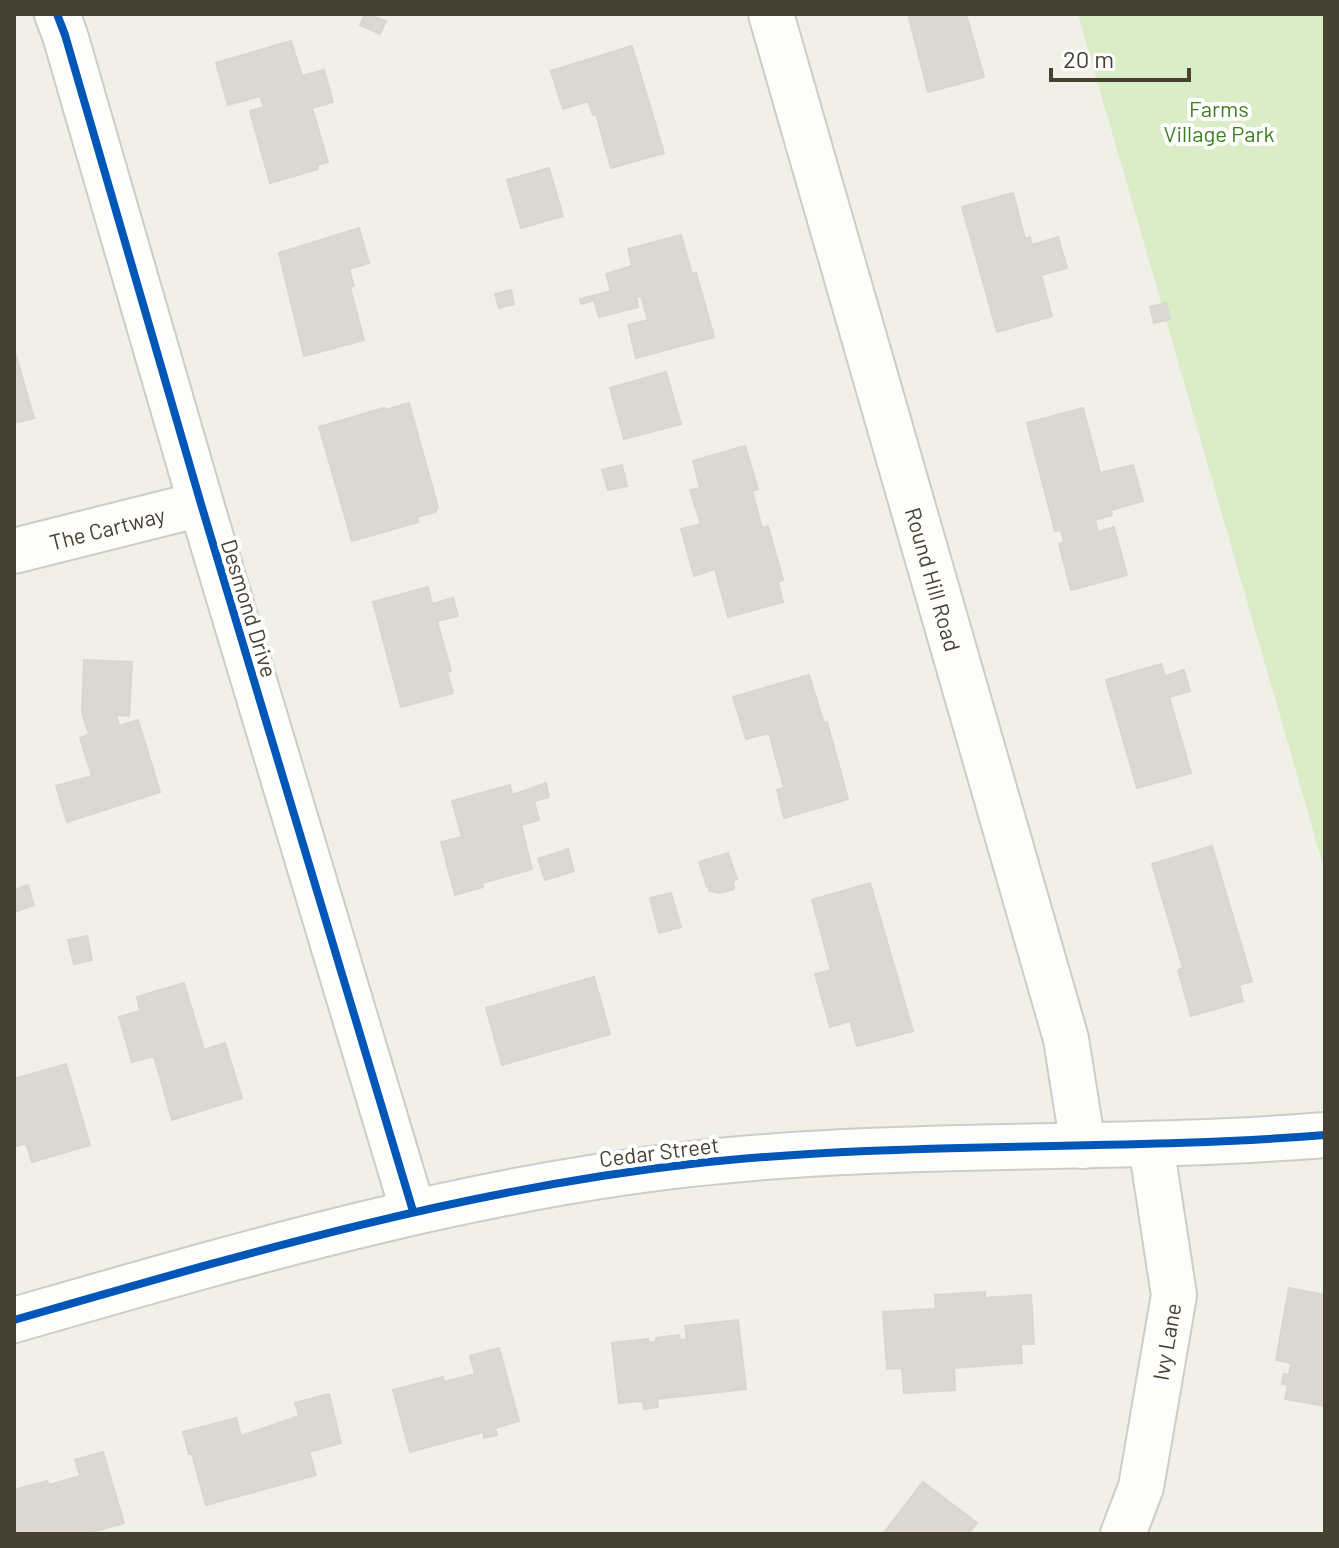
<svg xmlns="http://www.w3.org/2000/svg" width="1339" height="1548" viewBox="0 0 1339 1548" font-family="Barlow,sans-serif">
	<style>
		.green { fill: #dbedc6 }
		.building { fill: #dad8d1; stroke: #d9d6ce; stroke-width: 2 }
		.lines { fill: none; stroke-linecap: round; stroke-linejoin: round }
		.street-casing { stroke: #ceccc6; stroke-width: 48 }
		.street { stroke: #fdfdfc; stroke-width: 44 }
		.cycleway-casing { stroke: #fff; stroke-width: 13 }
		.cycleway { stroke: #0057b8; stroke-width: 8 }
		.labels { text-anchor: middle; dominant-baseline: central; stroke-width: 8; stroke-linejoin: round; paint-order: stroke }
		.park-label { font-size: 22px; fill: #3e7e22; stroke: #fff }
		.street-label { font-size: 22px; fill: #474134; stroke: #fff }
	</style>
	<rect width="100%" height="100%" fill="#f0efe8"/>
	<path class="green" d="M 1078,14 L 1325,14 L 1325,872 Z"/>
	<g class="building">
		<path d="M 365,14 L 386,21 L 380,34 L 360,25 Z"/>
		<path d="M 908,14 L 966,14 L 984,77 L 928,92 Z"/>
		<path d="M 291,41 L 302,76 L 324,70 L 333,102 L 312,108 L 328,162 L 317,165 L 318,169 L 270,183 L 250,111 L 264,107 L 260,96 L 228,105 L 216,63 Z"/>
		<path d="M 632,46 L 664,153 L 611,168 L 596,114 L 593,115 L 588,101 L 563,109 L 551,71 Z"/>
		<path d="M 549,168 L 563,216 L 521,228 L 507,180 Z"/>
		<path d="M 1013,193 L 1025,239 L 1030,237 L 1032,245 L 1058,237 L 1067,268 L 1041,275 L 1052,316 L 997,332 L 962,207 Z"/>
		<path d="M 359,228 L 369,263 L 349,269 L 354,286 L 350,287 L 364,340 L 304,356 L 279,253 Z"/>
		<path d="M 681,235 L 692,274 L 696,273 L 699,283 L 714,337 L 636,358 L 628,325 L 648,320 L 641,296 L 636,297 L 638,307 L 599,317 L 594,300 L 581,304 L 580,299 L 611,291 L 606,274 L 632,266 L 628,249 Z"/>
		<path d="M 511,290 L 514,304 L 499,308 L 495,294 Z"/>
		<path d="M 1166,303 L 1170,319 L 1154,323 L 1150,307 Z"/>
		<path d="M 14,349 L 34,418 L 14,423 Z"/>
		<path d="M 666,372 L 681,424 L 624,439 L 610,388 Z"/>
		<path d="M 409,403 L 438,507 L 435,512 L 417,517 L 418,522 L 352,541 L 319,427 L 384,408 L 385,410 Z"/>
		<path d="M 1083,408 L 1100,473 L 1133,465 L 1143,501 L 1111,510 L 1112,515 L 1095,520 L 1098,532 L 1114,527 L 1127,575 L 1071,590 L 1059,544 L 1064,542 L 1061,530 L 1055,531 L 1027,423 Z"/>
		<path d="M 745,446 L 758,489 L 752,491 L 762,528 L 768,526 L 783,580 L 778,582 L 783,602 L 728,617 L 715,569 L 694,576 L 681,529 L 701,524 L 690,490 L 700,488 L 693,461 Z"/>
		<path d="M 622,465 L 627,486 L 608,490 L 602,470 Z"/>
		<path d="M 428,587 L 432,604 L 453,598 L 458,616 L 437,621 L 451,671 L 447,672 L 453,693 L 401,707 L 373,602 Z"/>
		<path d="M 84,660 L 132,662 L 129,716 L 116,715 L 119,726 L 138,720 L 160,792 L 67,822 L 56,786 L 92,776 L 80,738 L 89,734 L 82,713 Z"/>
		<path d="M 1161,664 L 1165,676 L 1184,670 L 1190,691 L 1169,697 L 1191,773 L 1137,788 L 1106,680 Z"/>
		<path d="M 809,675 L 824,723 L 827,722 L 848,799 L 784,818 L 777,790 L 784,788 L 769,733 L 746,739 L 733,697 Z"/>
		<path d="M 546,783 L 549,797 L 534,801 L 539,820 L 521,825 L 532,869 L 482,883 L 483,887 L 455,895 L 441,842 L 462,837 L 452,801 L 510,785 L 512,795 Z"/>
		<path d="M 1212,846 L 1252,981 L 1239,985 L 1243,1001 L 1191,1016 L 1178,970 L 1183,968 L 1152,864 Z"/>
		<path d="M 568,849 L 574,871 L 545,880 L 538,859 Z"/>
		<path d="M 728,853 L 737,879 L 733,881 L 734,889 L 720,893 L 709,891 L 710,886 L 707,887 L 699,862 Z"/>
		<path d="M 870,883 L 913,1031 L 857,1046 L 850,1021 L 830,1027 L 815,974 L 831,970 L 812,900 Z"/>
		<path d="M 28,885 L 34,905 L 14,912 L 14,890 Z"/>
		<path d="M 671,893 L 681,927 L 659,933 L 650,898 Z"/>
		<path d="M 87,936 L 92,960 L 74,964 L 68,940 Z"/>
		<path d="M 594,977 L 610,1034 L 502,1065 L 486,1008 Z"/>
		<path d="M 184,983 L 204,1050 L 225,1043 L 242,1098 L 172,1120 L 154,1056 L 132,1062 L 119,1017 L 140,1011 L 137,997 Z"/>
		<path d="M 66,1064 L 90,1145 L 32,1162 L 26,1143 L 14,1147 L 14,1079 Z"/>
		<path d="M 1289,1288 L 1325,1295 L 1325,1406 L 1285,1399 L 1288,1385 L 1282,1384 L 1284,1374 L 1289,1375 L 1291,1363 L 1276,1360 Z"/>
		<path d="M 985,1292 L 985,1298 L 1031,1295 L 1034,1344 L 1021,1344 L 1022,1363 L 954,1368 L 955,1390 L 904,1393 L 902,1368 L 887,1369 L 883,1312 L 936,1309 L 935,1295 Z"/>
		<path d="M 738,1320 L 746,1389 L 657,1399 L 658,1407 L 644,1409 L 643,1401 L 619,1403 L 612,1343 L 648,1339 L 649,1343 L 656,1342 L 656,1338 L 679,1335 L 680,1340 L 687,1339 L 685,1326 Z"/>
		<path d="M 499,1348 L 519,1421 L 495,1428 L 497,1435 L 484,1438 L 483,1432 L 410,1452 L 393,1390 L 443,1377 L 444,1382 L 475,1374 L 470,1356 Z"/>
		<path d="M 329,1394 L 341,1443 L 309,1452 L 316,1475 L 206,1505 L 192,1454 L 189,1454 L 183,1432 L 236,1418 L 241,1436 L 299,1416 L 295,1403 Z"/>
		<path d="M 103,1452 L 124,1523 L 85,1534 L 14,1534 L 14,1490 L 47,1481 L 49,1485 L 80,1476 L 75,1460 Z"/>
		<path d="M 923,1482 L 977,1523 L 968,1534 L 883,1534 Z"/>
	</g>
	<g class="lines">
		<g class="street-casing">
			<g id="street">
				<path d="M 57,14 L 65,35 L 201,504 L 413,1211"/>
				<path id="s1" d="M 771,14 L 1066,1039 L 1083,1146"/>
				<path id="s2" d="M 14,551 L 201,504"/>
				<path d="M 14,1320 C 237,1256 459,1190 691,1164 C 902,1140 1114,1152 1325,1135"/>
				<path id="s3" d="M 1123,1534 L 1141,1487 L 1174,1295 L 1151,1145"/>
			</g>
		</g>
		<use href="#street" class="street"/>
		<g class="cycleway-casing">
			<g id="cycleway">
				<path d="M 57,14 L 65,35 L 201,504 L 413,1211"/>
				<path d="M 14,1320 C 237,1256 459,1190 691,1164 C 902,1140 1114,1152 1325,1135"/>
			</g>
		</g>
		<use href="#cycleway" class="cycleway"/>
	</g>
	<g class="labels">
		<g class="park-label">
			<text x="1219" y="108">Farms<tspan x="1219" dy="25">Village Park</tspan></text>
		</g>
		<g class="street-label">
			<text stroke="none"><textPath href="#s2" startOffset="96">The Cartway</textPath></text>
			<text stroke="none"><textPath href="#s1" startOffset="588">Round Hill Road</textPath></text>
			<text transform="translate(250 608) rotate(73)">Desmond Drive</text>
			<text transform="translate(659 1151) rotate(-7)">Cedar Street</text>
			<text stroke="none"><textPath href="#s3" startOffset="198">Ivy Lane</textPath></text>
		</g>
	</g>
	<rect width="1339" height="1548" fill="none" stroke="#474134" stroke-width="32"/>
	<path d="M1051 68v12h138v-12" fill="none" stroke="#474134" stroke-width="4"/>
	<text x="1063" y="68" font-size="24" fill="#474134" stroke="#ffffff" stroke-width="6" paint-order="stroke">20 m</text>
</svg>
